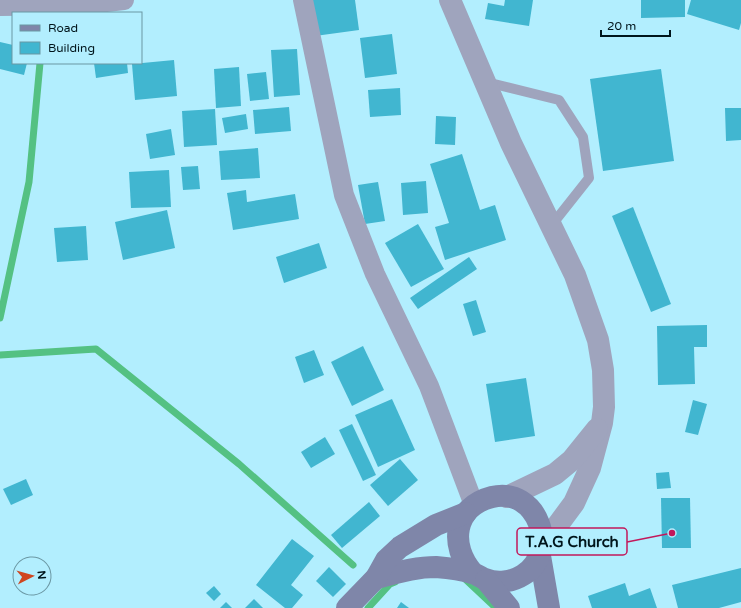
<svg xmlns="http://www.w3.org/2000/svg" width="741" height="608" viewBox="0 0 741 608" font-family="'Varela Round',sans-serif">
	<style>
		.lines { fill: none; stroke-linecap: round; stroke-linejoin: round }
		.stream { stroke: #54c183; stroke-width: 7 }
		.building { fill: #41b6d0 }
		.service { stroke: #9fa4bd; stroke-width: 10 }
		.minor { stroke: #9fa4bd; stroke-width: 20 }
		.tertiary { stroke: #9fa4bd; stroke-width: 22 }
		.secondary { stroke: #7f86a9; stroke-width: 22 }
		.leader { fill: none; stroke: #c2185b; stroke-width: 1.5 }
		.callout-dot { fill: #c2185b; stroke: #b2eefe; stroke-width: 1.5 }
		.callout { fill: #b2eefe; stroke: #c2185b; stroke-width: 1.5 }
		.callout-label { font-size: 15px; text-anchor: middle; font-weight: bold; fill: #00151b }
	</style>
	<rect width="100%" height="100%" fill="#b2eefe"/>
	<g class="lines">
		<g class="stream">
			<path d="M 0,318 L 29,182 L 40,63"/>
			<path d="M 0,355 L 96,349 L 239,464 L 353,565"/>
			<path d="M 464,578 L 496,608"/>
			<path d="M 368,608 L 390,584 L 395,582"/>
		</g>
	</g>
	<g class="building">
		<path d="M 310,0 L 355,0 L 359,30 L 315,36 Z"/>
		<path d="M 505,0 L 533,0 L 529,26 L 485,19 L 488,3 L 504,6 Z"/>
		<path d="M 641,0 L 685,0 L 685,17 L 641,18 Z"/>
		<path d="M 691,0 L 741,0 L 741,23 L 739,30 L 687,14 Z"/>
		<path d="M 392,34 L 397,74 L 365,78 L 360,38 Z"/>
		<path d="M 0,42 L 13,45 L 13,63 L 27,63 L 24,75 L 0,69 Z"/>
		<path d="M 297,49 L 300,95 L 274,97 L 271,50 Z"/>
		<path d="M 174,60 L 177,96 L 135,100 L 132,64 Z"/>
		<path d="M 94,63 L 127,63 L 128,73 L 96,78 Z"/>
		<path d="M 239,67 L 241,106 L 216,108 L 214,69 Z"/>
		<path d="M 661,69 L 674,161 L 603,171 L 590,79 Z"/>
		<path d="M 266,72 L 269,99 L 250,101 L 247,74 Z"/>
		<path d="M 400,88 L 401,115 L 370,117 L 368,90 Z"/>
		<path d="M 289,107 L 291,131 L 255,134 L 253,110 Z"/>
		<path d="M 725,108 L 741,108 L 741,140 L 726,141 Z"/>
		<path d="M 215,109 L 217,145 L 184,147 L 182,111 Z"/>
		<path d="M 246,114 L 248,129 L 225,133 L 222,118 Z"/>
		<path d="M 436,116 L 456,117 L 455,145 L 435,144 Z"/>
		<path d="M 171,129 L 175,155 L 150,159 L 146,134 Z"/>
		<path d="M 258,148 L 260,178 L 221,180 L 219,151 Z"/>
		<path d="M 462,154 L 480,210 L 495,205 L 506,240 L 445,260 L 435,227 L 449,223 L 430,164 Z"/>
		<path d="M 198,166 L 200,189 L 183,190 L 181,167 Z"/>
		<path d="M 169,170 L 171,207 L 131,208 L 129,172 Z"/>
		<path d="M 426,181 L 428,213 L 403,215 L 401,183 Z"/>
		<path d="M 378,182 L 385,221 L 365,224 L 358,185 Z"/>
		<path d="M 246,190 L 247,202 L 295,194 L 299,219 L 233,230 L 227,193 Z"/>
		<path d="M 633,207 L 671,304 L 651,312 L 612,216 Z"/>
		<path d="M 167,210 L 175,248 L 123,260 L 115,222 Z"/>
		<path d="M 418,224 L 444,269 L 411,287 L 385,243 Z"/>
		<path d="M 86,226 L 88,260 L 57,262 L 54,228 Z"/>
		<path d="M 319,243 L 327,268 L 284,283 L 276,257 Z"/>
		<path d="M 469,257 L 477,269 L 418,309 L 410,298 Z"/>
		<path d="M 476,300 L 486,332 L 473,336 L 463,304 Z"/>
		<path d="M 707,325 L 707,347 L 694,347 L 695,384 L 658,385 L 657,326 Z"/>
		<path d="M 363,346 L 384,390 L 352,406 L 331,362 Z"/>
		<path d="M 314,350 L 324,375 L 304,383 L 295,357 Z"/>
		<path d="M 526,378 L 535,436 L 495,442 L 486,384 Z"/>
		<path d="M 392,399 L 415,450 L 378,467 L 355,415 Z"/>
		<path d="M 693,400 L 707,404 L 698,435 L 685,432 Z"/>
		<path d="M 352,424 L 376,475 L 363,481 L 339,430 Z"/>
		<path d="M 325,437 L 335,454 L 311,468 L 301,452 Z"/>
		<path d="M 400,459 L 418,480 L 388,506 L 370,485 Z"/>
		<path d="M 669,472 L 671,488 L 657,489 L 656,473 Z"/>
		<path d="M 26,479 L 33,495 L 11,505 L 3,489 Z"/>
		<path d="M 661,498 L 690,498 L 691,548 L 662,548 Z"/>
		<path d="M 369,502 L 380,516 L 342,548 L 331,535 Z"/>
		<path d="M 292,539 L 314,556 L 291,585 L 303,595 L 292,608 L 285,608 L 256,585 Z"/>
		<path d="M 329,567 L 346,584 L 333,597 L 316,581 Z"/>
		<path d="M 741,568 L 741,602 L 719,608 L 678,608 L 672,585 Z"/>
		<path d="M 625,583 L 629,596 L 650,588 L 657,608 L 592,608 L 588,596 Z"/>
		<path d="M 214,586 L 221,594 L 214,601 L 206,593 Z"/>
		<path d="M 254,599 L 263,608 L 245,608 Z"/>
		<path d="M 226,602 L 232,608 L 220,608 Z"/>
		<path d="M 401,602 L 409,608 L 397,608 Z"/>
	</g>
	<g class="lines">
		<path class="service" d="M 486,82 L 559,100 L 583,137 L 589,178 L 551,226"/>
		<g class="minor">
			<path d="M 303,0 L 344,195 L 375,274 L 429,386 L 474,505"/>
			<path d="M 0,6 L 80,5 L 124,0"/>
		</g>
		<g class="tertiary">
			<path d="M 450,0 L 511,143 L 575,275 L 598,340 L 603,370 L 604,407 L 602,423 L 590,468 L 574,503 L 543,545"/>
			<path d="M 507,497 L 555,474 L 572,460 L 597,429"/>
		</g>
		<g class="secondary">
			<path d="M 540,556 L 549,608"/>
			<path d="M 376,578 C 396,573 415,567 436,567 C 448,568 460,569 472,573 C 477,574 481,578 485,579 C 497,584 512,582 523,575 C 561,551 537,486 492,497 C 453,507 449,546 473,573"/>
			<path d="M 486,580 L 509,608"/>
			<path d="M 347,608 L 376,578 L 386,560 L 400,547 L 436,525 L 466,513"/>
		</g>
	</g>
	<path class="leader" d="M672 533L627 542"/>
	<circle class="callout-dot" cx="672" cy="533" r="4"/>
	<rect class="callout" x="517" y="528" width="110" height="27" rx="4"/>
	<g class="callout-label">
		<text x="572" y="547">T.A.G Church</text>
	</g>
	<rect x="12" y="12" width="130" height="52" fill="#b2eefe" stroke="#6b97a3"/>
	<rect x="20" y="25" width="20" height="6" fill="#7f86a9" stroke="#6b97a3"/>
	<text x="48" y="32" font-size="12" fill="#00151b">Road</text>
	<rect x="20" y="42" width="20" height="12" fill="#41b6d0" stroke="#6b97a3"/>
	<text x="48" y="52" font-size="12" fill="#00151b">Building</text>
	<g transform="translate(32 576) rotate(84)"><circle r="19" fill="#b2eefe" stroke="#6b97a3"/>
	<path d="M0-3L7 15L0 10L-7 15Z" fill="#cf4620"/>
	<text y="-6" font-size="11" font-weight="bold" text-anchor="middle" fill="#00151b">N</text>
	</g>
	<path d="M601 30v6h69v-6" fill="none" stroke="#00151b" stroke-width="2"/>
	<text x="607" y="30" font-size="12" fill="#00151b" stroke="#b2eefe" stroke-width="3" paint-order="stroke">20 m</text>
</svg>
